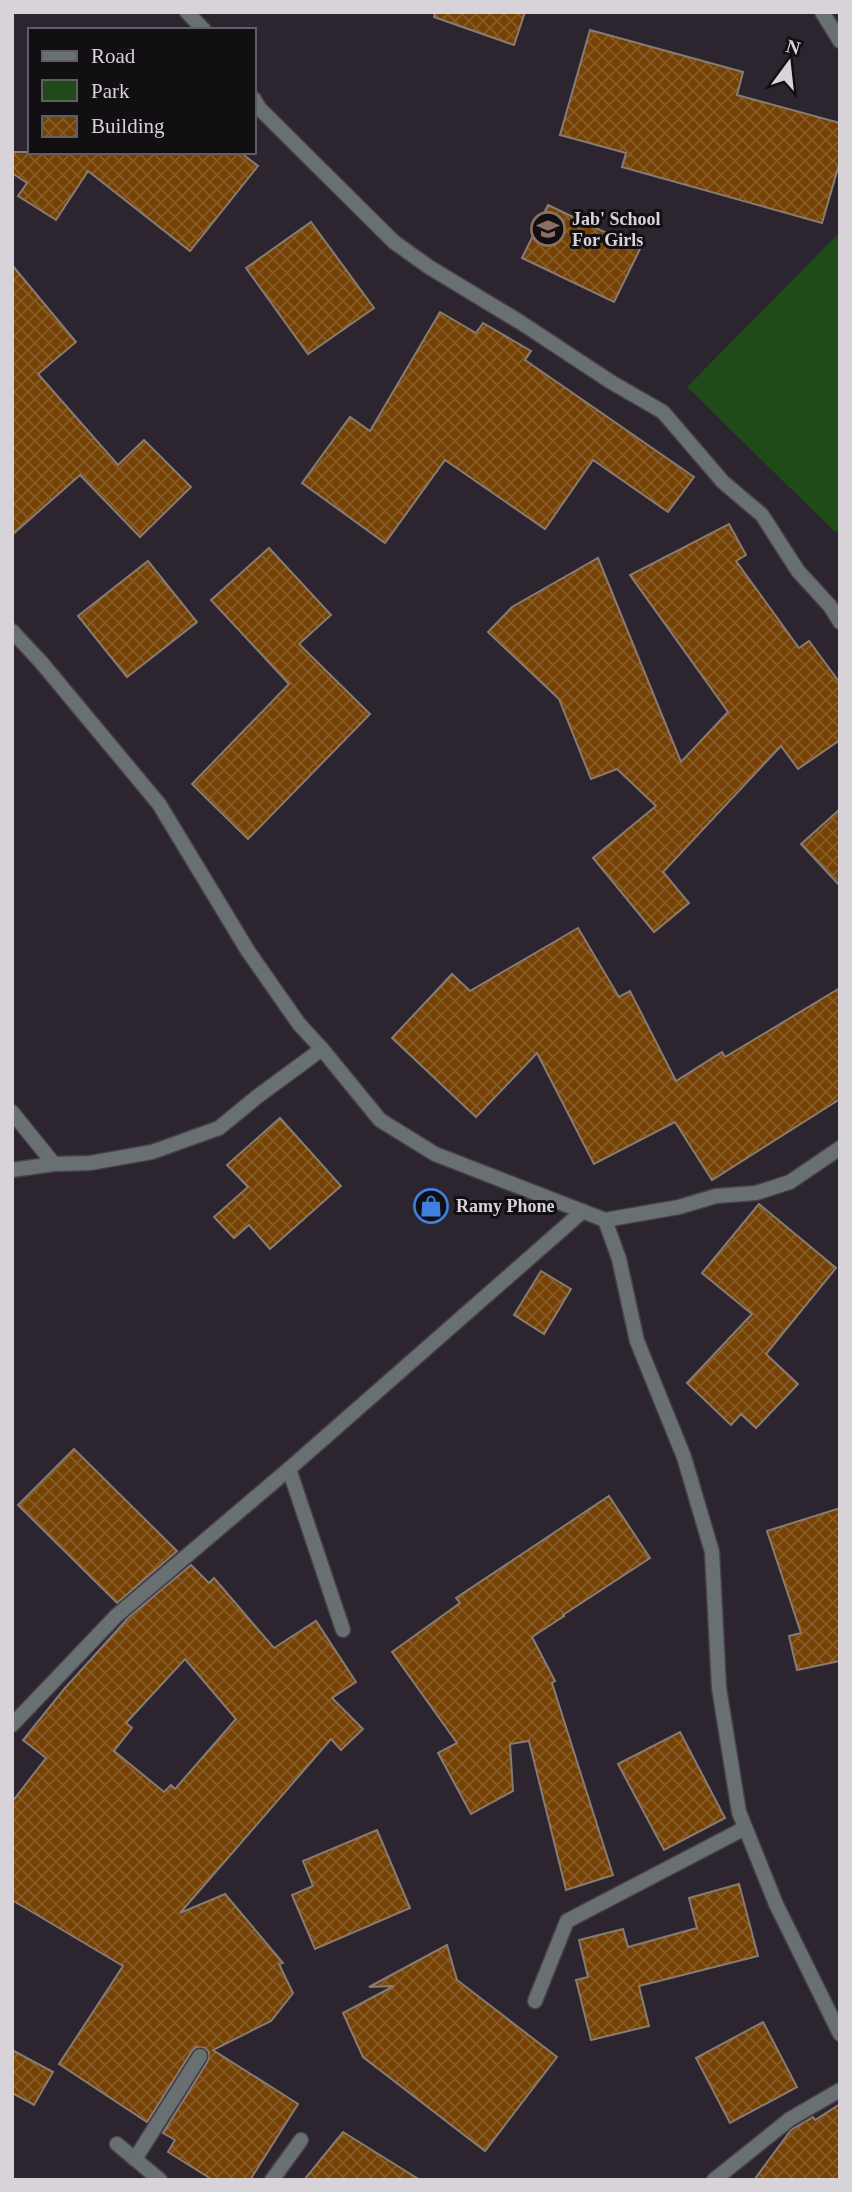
<svg xmlns="http://www.w3.org/2000/svg" width="852" height="2192" viewBox="0 0 852 2192" font-family="Georgia,serif">
	<style>
		.green { fill: #1f4b18 }
		.building { fill: url(#building-cross-hatch); stroke: #887c72; stroke-width: 2; fill-rule: evenodd }
		.lines { fill: none; stroke-linecap: round; stroke-linejoin: round }
		.street-casing { stroke: #484049; stroke-width: 17 }
		.street { stroke: #687071; stroke-width: 14 }
		.labels { text-anchor: middle; dominant-baseline: central; stroke-width: 6; stroke-linejoin: round; paint-order: stroke }
		.poi-label { font-size: 18px; font-weight: bold; fill: #d8d3d9; stroke: #120f13; text-anchor: start }
	</style>
	<defs>
		<pattern id="building-cross-hatch" width="8" height="8" patternUnits="userSpaceOnUse" patternTransform="scale(1.75)"><rect width="8" height="8" fill="#754104"/><path d="M0 0l8 8M0 8l8-8" fill="none" stroke="#885c28"/></pattern>
	</defs>
	<rect width="100%" height="100%" fill="#2c242e"/>
	<path class="green" d="M 840,232 L 840,528 L 836,533 L 687,387 Z"/>
	<g class="building">
		<path d="M 435,12 L 525,12 L 514,45 L 434,17 Z"/>
		<path d="M 590,30 L 743,72 L 737,95 L 840,123 L 840,161 L 822,223 L 622,167 L 626,153 L 560,135 Z"/>
		<path d="M 12,152 L 240,152 L 258,166 L 190,251 L 88,171 L 56,220 L 18,196 L 27,183 L 12,173 Z"/>
		<path d="M 548,205 L 640,249 L 614,302 L 522,258 Z"/>
		<path d="M 311,222 L 374,308 L 308,354 L 246,268 Z"/>
		<path d="M 12,265 L 76,342 L 38,374 L 118,465 L 144,440 L 191,487 L 140,537 L 80,475 L 12,535 Z"/>
		<path d="M 440,312 L 476,333 L 483,323 L 531,351 L 525,360 L 694,477 L 668,512 L 593,460 L 545,529 L 445,460 L 385,543 L 302,483 L 350,417 L 370,431 Z"/>
		<path d="M 729,524 L 746,555 L 736,561 L 799,648 L 809,641 L 840,683 L 840,740 L 798,769 L 781,746 L 663,872 L 689,903 L 654,932 L 593,858 L 656,806 L 617,769 L 591,779 L 559,699 L 488,632 L 512,607 L 598,558 L 681,762 L 728,712 L 630,575 Z"/>
		<path d="M 269,548 L 331,615 L 299,644 L 370,714 L 248,839 L 192,784 L 289,684 L 211,600 Z"/>
		<path d="M 148,561 L 197,622 L 127,677 L 78,616 Z"/>
		<path d="M 840,809 L 840,886 L 801,844 Z"/>
		<path d="M 578,928 L 619,997 L 630,991 L 676,1081 L 722,1052 L 725,1057 L 840,988 L 840,1099 L 712,1180 L 675,1122 L 594,1164 L 537,1053 L 476,1117 L 392,1038 L 452,974 L 470,991 Z"/>
		<path d="M 280,1118 L 341,1186 L 270,1249 L 249,1225 L 234,1238 L 214,1217 L 248,1187 L 227,1165 Z"/>
		<path d="M 759,1204 L 836,1268 L 766,1354 L 798,1384 L 756,1428 L 741,1414 L 731,1425 L 687,1383 L 752,1314 L 702,1273 Z"/>
		<path d="M 541,1271 L 571,1289 L 544,1334 L 514,1315 Z"/>
		<path d="M 74,1449 L 177,1551 L 117,1603 L 18,1505 Z"/>
		<path d="M 609,1496 L 650,1558 L 563,1615 L 564,1616 L 532,1637 L 555,1681 L 552,1683 L 613,1875 L 566,1890 L 529,1741 L 510,1744 L 513,1791 L 471,1814 L 438,1753 L 457,1743 L 392,1652 L 460,1603 L 456,1598 Z"/>
		<path d="M 840,1508 L 840,1661 L 797,1670 L 789,1636 L 801,1633 L 767,1531 Z"/>
		<path d="M 191,1565 L 209,1583 L 214,1578 L 274,1648 L 316,1621 L 356,1682 L 332,1698 L 363,1729 L 341,1750 L 331,1739 L 180,1913 L 225,1894 L 283,1963 L 279,1964 L 293,1993 L 271,2021 L 213,2050 L 298,2104 L 250,2180 L 213,2180 L 168,2152 L 175,2140 L 163,2133 L 208,2061 L 209,2052 L 205,2048 L 196,2047 L 192,2051 L 147,2122 L 59,2064 L 123,1966 L 12,1900 L 12,1802 L 46,1758 L 23,1740 L 65,1688 L 130,1616 ZM 185,1659 L 236,1719 L 175,1789 L 171,1785 L 164,1792 L 114,1751 L 132,1728 L 126,1723 Z"/>
		<path d="M 680,1732 L 725,1818 L 664,1850 L 618,1764 Z"/>
		<path d="M 377,1830 L 410,1908 L 315,1949 L 292,1895 L 313,1886 L 303,1861 Z"/>
		<path d="M 739,1884 L 758,1956 L 639,1986 L 649,2026 L 591,2040 L 576,1980 L 588,1977 L 579,1940 L 623,1929 L 628,1947 L 697,1928 L 689,1898 Z"/>
		<path d="M 447,1945 L 457,1980 L 557,2057 L 485,2151 L 363,2057 L 343,2013 L 394,1986 L 369,1987 Z"/>
		<path d="M 763,2022 L 797,2087 L 730,2123 L 696,2058 Z"/>
		<path d="M 12,2050 L 53,2072 L 34,2105 L 12,2093 Z"/>
		<path d="M 840,2104 L 840,2180 L 754,2180 L 791,2130 L 813,2117 L 815,2120 Z"/>
		<path d="M 343,2132 L 420,2180 L 304,2180 Z"/>
	</g>
	<g class="lines">
		<g class="street-casing">
			<g id="street">
				<path d="M 187,12 L 204,30"/>
				<path d="M 822,12 L 840,41"/>
				<path d="M 254,99 L 259,108 L 394,242 L 429,267 L 520,322 L 611,382 L 663,412 L 723,482 L 762,515 L 798,571 L 830,606 L 840,622"/>
				<path d="M 12,631 L 41,662 L 159,804 L 248,951 L 299,1024 L 322,1049 L 380,1120 L 435,1154 L 605,1220 L 679,1207 L 716,1196 L 756,1193 L 790,1182 L 840,1148"/>
				<path d="M 12,1112 L 54,1164"/>
				<path d="M 12,1170 L 54,1164 L 90,1163 L 152,1152 L 219,1128 L 258,1096 L 322,1049"/>
				<path d="M 605,1220 L 619,1259 L 637,1341 L 684,1457 L 712,1552 L 719,1688 L 739,1812 L 776,1904 L 840,2034"/>
				<path d="M 289,1469 L 343,1630"/>
				<path d="M 12,1725 L 116,1616 L 289,1469 L 583,1211"/>
				<path d="M 535,2001 L 567,1921 L 745,1828"/>
				<path d="M 117,2144 L 160,2180"/>
				<path d="M 135,2159 L 200,2056"/>
				<path d="M 272,2180 L 301,2140"/>
				<path d="M 714,2180 L 790,2119 L 840,2090"/>
			</g>
		</g>
		<use href="#street" class="street"/>
	</g>
	<defs>
		<g id="school-ring" transform="scale(1.75)"><circle r="9.5" fill="#120f13" stroke="#8d6e63" stroke-width="1.5"/><path d="M0-5L7-2L0 1L-7-2ZM-4 1L0 2.5L4 1V4Q0 6-4 4Z" fill="#8d6e63"/></g>
		<g id="shop-ring" transform="scale(1.75)"><circle r="9.5" fill="#120f13" stroke="#3f7fe0" stroke-width="1.5"/><path d="M-5-2.5h2.3a2.7 3.5 0 0 1 5.4 0H5L5.5 6h-11ZM-1.5-2.5h3a1.5 2.3 0 0 0-3 0Z" fill="#3f7fe0"/></g>
	</defs>
	<g fill-rule="evenodd">
		<use href="#school-ring" x="548" y="229"/>
		<use href="#shop-ring" x="431" y="1206"/>
	</g>
	<g class="labels">
		<g class="poi-label">
			<text x="572" y="219">Jab' School<tspan x="572" dy="21">For Girls</tspan></text>
			<text x="456" y="1206">Ramy Phone</text>
		</g>
	</g>
	<rect width="852" height="2192" fill="none" stroke="#d8d3d9" stroke-width="28"/>
	<rect x="28" y="28" width="228" height="126" fill="#120f13" stroke="#615d62" stroke-width="2"/>
	<rect x="42" y="51" width="35" height="10" fill="#687071" stroke="#615d62" stroke-width="2"/>
	<text x="91" y="63" font-size="21" fill="#d8d3d9">Road</text>
	<rect x="42" y="80" width="35" height="21" fill="#1f4b18" stroke="#615d62" stroke-width="2"/>
	<text x="91" y="98" font-size="21" fill="#d8d3d9">Park</text>
	<rect x="42" y="116" width="35" height="21" fill="url(#building-cross-hatch)" stroke="#615d62" stroke-width="2"/>
	<text x="91" y="133" font-size="21" fill="#d8d3d9">Building</text>
	<g transform="translate(789 63) rotate(15)" stroke="#120f13" stroke-width="5" paint-order="stroke">
	<path d="M0-5L12 26L0 18L-12 26Z" fill="#d8d3d9"/>
	<text y="-10" font-size="19" font-weight="bold" text-anchor="middle" fill="#d8d3d9">N</text>
	</g>
</svg>
